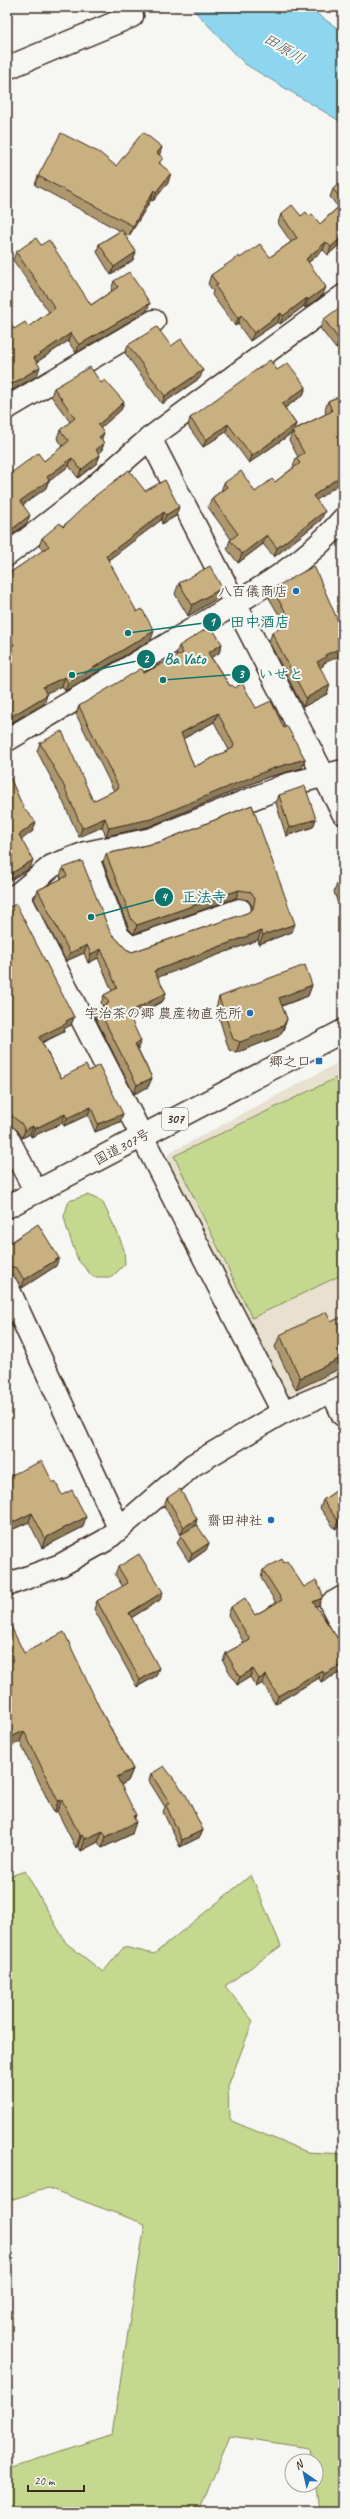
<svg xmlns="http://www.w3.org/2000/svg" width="350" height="2519" viewBox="0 0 350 2519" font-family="Caveat,'Klee One',sans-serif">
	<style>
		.built { fill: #e8e1d0 }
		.green { fill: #c4d98f; stroke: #808256 }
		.water { fill: #8ed6ef; stroke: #6d919b }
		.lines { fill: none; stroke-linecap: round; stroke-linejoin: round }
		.minor-casing { stroke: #3b2a1e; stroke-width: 25 }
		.highway-casing { stroke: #3b2a1e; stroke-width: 25 }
		.minor { stroke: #f6f6f2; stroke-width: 22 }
		.highway { stroke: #f6f6f2; stroke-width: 22 }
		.wall { fill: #ad976e; stroke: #3b2a1e; fill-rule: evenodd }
		.shaded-wall { fill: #8d7b5a; stroke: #3b2a1e }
		.building { fill: #c9b080; stroke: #3b2a1e; fill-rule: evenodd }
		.poi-dot { fill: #1f6fb2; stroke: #f6f6f2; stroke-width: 1.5 }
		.labels { text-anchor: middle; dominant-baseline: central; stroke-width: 4; stroke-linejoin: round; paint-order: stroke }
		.shield { fill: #f6f6f2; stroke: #73675e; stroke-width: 1 }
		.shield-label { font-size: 13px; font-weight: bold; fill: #3b2a1e }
		.poi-label { font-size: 14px; fill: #3b2a1e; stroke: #f6f6f2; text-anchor: end }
		.street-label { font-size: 14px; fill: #3b2a1e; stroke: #f6f6f2 }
		.water-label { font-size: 15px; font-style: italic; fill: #505552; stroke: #f6f6f2 }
		.leader { fill: none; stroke: #0f766e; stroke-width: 1.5 }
		.callout-dot { fill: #0f766e; stroke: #f6f6f2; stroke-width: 1.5 }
		.mark-label { font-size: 12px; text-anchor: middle; font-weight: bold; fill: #fff }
		.callout-label { font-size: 15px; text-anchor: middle; font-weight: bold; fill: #0f766e; stroke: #f6f6f2; stroke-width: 4; stroke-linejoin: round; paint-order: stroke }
	</style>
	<rect width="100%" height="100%" fill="#f6f6f2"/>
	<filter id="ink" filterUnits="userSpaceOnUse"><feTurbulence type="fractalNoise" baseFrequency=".025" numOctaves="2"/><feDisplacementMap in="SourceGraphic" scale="8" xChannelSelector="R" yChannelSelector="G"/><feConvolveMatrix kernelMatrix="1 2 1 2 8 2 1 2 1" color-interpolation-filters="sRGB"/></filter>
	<g filter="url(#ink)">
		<path class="built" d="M 343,1060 L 343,1379 L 285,1399 L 167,1161 L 168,1154 Z"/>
		<g class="green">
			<path d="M 336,1078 L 343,1093 L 343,1274 L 252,1318 L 174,1156 Z"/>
			<path d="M 87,1195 L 102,1201 L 119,1236 L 124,1250 L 125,1264 L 112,1277 L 93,1277 L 78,1260 L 67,1229 L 64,1216 L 69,1201 Z"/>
			<path d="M 25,1871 L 66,1943 L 103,1972 L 124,1947 L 154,1954 L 251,1875 L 281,1946 L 225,1986 L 253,2021 L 228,2086 L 229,2120 L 307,2152 L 343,2154 L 343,2512 L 319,2512 L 316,2485 L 316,2461 L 311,2461 L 309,2448 L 230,2436 L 199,2512 L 7,2512 L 7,2469 L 112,2434 L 145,2224 L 48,2188 L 7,2201 L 7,1877 Z"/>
		</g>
		<path class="water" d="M 191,7 L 307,7 L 343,32 L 343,123 L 245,64 Z"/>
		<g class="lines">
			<g class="minor-casing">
				<g id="minor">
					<path d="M 7,68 L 132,16"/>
					<path d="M 7,408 L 154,321"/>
					<path d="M 150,438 L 343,813"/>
					<path d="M 7,555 L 88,492 L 150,438 L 343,296"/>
					<path d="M 7,740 C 70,703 132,666 195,628 C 246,597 304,566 343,519"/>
					<path d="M 86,853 L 118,936 L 131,948 L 240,910"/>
					<path d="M 18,894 L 283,1412"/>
					<path d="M 7,900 L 18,894 L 52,866 L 86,853 L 152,839 L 286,785 L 343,771"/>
					<path d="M 7,1137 L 36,1192"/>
					<path d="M 7,1286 L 119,1528"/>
					<path d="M 332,1392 L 343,1415"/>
					<path d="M 7,1585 L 61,1565 L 106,1540 L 193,1465 L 283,1412 L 343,1387"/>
					<path d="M 343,1597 L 331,1604 L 343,1627"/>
				</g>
			</g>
			<g class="highway-casing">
				<path id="highway" d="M 7,1207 L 343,1031"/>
			</g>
			<use href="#minor" class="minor"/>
			<use href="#highway" class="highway"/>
		</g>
		<g class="wall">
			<path d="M 159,155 L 160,164 L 168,183 L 153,201 L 151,200 L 129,236 L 124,233 L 133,260 L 111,275 L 97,252 L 99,244 L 120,231 L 35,185 L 38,176 L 116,166 Z"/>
			<path d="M 343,180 L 343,245 L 341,243 L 328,255 L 323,250 L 308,263 L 323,295 L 305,308 L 304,306 L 280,324 L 278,322 L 250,341 L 238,324 L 235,326 L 212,295 L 213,291 L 208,284 L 211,275 L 240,258 L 270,257 L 291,242 L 278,223 L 281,214 L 309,216 L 320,224 L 338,207 L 330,197 L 333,189 Z"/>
			<path d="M 41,245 L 91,305 L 112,291 L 111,290 L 114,281 L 147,311 L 76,353 L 68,341 L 37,362 L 37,376 L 14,329 L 28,327 L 49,312 L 13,260 L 16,252 Z"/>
			<path d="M 324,319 L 343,344 L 336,349 L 320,328 Z"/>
			<path d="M 128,345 L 171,346 L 200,378 L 162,404 L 125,353 Z"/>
			<path d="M 277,370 L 306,387 L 303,395 L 285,408 L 296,424 L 293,430 L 326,414 L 325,410 L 328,401 L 343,395 L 316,500 L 321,520 L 274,557 L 263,544 L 238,563 L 227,549 L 230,540 L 231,539 L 208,507 L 212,498 L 221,491 L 224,483 L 255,492 L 275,482 L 293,468 L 293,467 L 296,458 L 298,457 L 289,440 L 292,433 L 249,463 L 226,432 L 203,447 L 188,426 L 190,418 Z"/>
			<path d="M 101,383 L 124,402 L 121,410 L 100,428 L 102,440 L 104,443 L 101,452 L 99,454 L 100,455 L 97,463 L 78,478 L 69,466 L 48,482 L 46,488 L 23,505 L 27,523 L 7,539 L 7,476 L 44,461 L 63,446 L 57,438 L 60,430 L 70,422 L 51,396 L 54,388 Z"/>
			<path d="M 145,491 L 176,516 L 162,524 L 161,520 L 108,560 L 151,640 L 65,691 L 62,686 L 46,693 L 47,695 L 44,704 L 9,724 L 7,721 L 7,648 L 8,648 L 7,646 L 9,642 L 7,640 L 7,566 L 11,572 L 43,551 L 39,546 L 42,538 L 63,527 Z"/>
			<path d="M 179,583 L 222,588 L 218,598 L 188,616 L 175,594 Z"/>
			<path d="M 272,589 L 324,663 L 323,666 L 320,667 L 327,694 L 303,707 L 269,642 L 272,633 L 285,625 L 269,598 Z"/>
			<path d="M 222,644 L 219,653 L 211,657 L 230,686 L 235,688 L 256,708 L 284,728 L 305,759 L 302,768 L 268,777 L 148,827 L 106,836 L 102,827 L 79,837 L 60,795 L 37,751 L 40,743 L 93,801 L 114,791 L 76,714 L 79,706 L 177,656 L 176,654 L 179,646 ZM 214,722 L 229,750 L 194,767 L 183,739 Z"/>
			<path d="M 7,771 L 33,831 L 21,839 L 30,868 L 9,881 L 7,879 Z"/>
			<path d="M 279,795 L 316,819 L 313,827 L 286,836 L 276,803 Z"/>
			<path d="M 252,805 L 292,932 L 259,944 L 258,940 L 157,977 L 166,993 L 163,1001 L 130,1019 L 138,1049 L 152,1078 L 148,1087 L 134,1094 L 95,1017 L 98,1008 L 103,1006 L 101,1003 L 104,995 L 112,991 L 98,958 L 88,963 L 84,953 L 66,961 L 34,899 L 38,890 L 61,879 L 60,876 L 63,868 L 110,932 L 126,949 L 132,952 L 247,913 L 251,910 L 252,906 L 248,900 L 236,898 L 134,934 L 129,929 L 103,862 L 106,854 L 160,842 Z"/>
			<path d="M 343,880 L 343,918 L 334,892 L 338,881 Z"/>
			<path d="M 7,908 L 74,1017 L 71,1025 L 65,1028 L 64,1032 L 42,1043 L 61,1078 L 120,1122 L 95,1132 L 88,1115 L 64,1126 L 62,1123 L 31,1137 L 30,1134 L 22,1138 L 18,1131 L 10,1125 L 7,1119 Z"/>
			<path d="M 312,985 L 308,996 L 282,1006 L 287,1019 L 283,1030 L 279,1036 L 236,1053 L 229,1050 L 216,1008 L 219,997 Z"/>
			<path d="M 7,1245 L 56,1266 L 22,1288 L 14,1276 L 7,1274 Z"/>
			<path d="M 331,1322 L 296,1390 L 275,1347 L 280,1335 Z"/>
			<path d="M 7,1477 L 53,1483 L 62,1495 L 83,1527 L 42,1548 L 29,1522 L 7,1532 Z"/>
			<path d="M 343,1486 L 343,1523 L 335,1529 L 320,1508 L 323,1500 Z"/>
			<path d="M 167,1498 L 197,1519 L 195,1526 L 209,1543 L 206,1550 L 189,1562 L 177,1543 L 181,1535 L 164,1506 Z"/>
			<path d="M 284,1563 L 319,1605 L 316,1607 L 338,1639 L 343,1636 L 343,1671 L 321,1682 L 319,1678 L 275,1704 L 263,1683 L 256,1687 L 250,1677 L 237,1685 L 223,1661 L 226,1653 L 244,1643 L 228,1615 L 231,1607 L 255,1615 L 276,1603 L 261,1578 L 263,1570 Z"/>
			<path d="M 118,1567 L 160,1600 L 131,1618 L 156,1676 L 137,1687 L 94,1609 L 97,1601 L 123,1587 L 115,1574 Z"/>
			<path d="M 24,1653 L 101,1711 L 133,1769 L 128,1781 L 121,1785 L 134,1819 L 132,1834 L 102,1848 L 98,1842 L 81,1851 L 78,1846 L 76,1848 L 57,1811 L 54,1813 L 20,1742 Z"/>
			<path d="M 151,1774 L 203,1830 L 200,1837 L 180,1847 L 163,1812 L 165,1807 L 149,1781 Z"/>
		</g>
		<g class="shaded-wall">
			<path d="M 162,147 L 159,157 L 157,153 Z"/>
			<path d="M 171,173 L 168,183 L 153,201 L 156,192 Z"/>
			<path d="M 154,190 L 151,200 L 129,236 L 133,226 Z"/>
			<path d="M 343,236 L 343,238 L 341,243 L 328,255 L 331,247 Z"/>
			<path d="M 326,242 L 323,250 L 303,267 L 306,259 Z"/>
			<path d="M 136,252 L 133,260 L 111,275 L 114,267 Z"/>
			<path d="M 326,287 L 323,295 L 305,308 L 308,300 Z"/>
			<path d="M 307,298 L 304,306 L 280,324 L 283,316 Z"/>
			<path d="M 150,303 L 147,311 L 76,353 L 79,345 Z"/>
			<path d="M 281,313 L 278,322 L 250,341 L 254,333 Z"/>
			<path d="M 241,315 L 238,324 L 235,326 L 238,318 Z"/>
			<path d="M 71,333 L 68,341 L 31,366 L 34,358 Z"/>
			<path d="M 343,337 L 343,344 L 336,349 L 339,340 Z"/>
			<path d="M 40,367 L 37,376 L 7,393 L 7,387 Z"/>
			<path d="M 203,370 L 200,378 L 162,404 L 165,396 Z"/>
			<path d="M 306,387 L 303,395 L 279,412 L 282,404 Z"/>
			<path d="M 124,402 L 121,410 L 95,433 L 98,425 Z"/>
			<path d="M 228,424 L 226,432 L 203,447 L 206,440 Z"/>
			<path d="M 296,424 L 293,432 L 292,431 L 292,433 L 249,463 L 252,456 Z"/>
			<path d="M 104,433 L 101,441 L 99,437 Z"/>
			<path d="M 104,443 L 101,452 L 93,459 L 96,450 Z"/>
			<path d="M 100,455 L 97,463 L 78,478 L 81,470 Z"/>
			<path d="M 72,458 L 69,466 L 48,482 L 46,488 L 17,509 L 20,501 L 47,477 Z"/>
			<path d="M 343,474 L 343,481 L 310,505 L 313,496 Z"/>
			<path d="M 179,507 L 176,516 L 162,524 L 166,515 Z"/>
			<path d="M 325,511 L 321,520 L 274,557 L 277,548 Z"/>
			<path d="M 164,512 L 161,520 L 102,565 L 106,556 Z"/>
			<path d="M 30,515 L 27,523 L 7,539 L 10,531 Z"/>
			<path d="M 267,535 L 263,544 L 238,563 L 242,554 Z"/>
			<path d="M 222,588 L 218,598 L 188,616 L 192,605 Z"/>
			<path d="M 154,631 L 151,640 L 65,691 L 68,683 Z"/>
			<path d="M 222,644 L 219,653 L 205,661 L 208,653 Z"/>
			<path d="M 343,647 L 343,655 L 324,663 L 323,666 L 314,671 L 317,662 L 325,655 Z"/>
			<path d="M 65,677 L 62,686 L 40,696 L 43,687 Z"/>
			<path d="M 330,685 L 327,694 L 303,707 L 306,698 Z"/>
			<path d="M 47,695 L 44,704 L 9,724 L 12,716 Z"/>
			<path d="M 10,712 L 7,719 L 7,714 Z"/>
			<path d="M 218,713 L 214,722 L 177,742 L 181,733 Z"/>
			<path d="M 305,759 L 302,768 L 268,777 L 148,827 L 106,836 L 109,828 L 271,769 Z"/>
			<path d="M 105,818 L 102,827 L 79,837 L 82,828 Z"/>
			<path d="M 316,819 L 313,827 L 286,836 L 289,828 Z"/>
			<path d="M 36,822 L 33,831 L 16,844 L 19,835 Z"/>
			<path d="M 33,860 L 30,868 L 9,881 L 12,873 Z"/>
			<path d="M 239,890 L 236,898 L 134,934 L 137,925 Z"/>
			<path d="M 295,924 L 292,932 L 259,944 L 263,935 Z"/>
			<path d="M 261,931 L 258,940 L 151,980 L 154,971 Z"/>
			<path d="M 87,945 L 84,953 L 66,961 L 70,953 Z"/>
			<path d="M 101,949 L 98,958 L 88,963 L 91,954 Z"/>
			<path d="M 312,985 L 308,996 L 275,1008 L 279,998 Z"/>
			<path d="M 166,993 L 163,1001 L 124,1022 L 128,1013 Z"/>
			<path d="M 74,1017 L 71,1025 L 65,1028 L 64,1032 L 36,1045 L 39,1037 L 66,1021 Z"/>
			<path d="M 287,1019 L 283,1030 L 279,1036 L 236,1053 L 240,1042 Z"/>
			<path d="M 141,1041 L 137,1050 L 135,1044 Z"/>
			<path d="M 152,1078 L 148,1087 L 134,1094 L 137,1085 Z"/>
			<path d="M 91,1107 L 88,1115 L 64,1126 L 67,1118 Z"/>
			<path d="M 65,1114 L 62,1123 L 31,1137 L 34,1129 Z"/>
			<path d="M 123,1114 L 120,1122 L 95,1132 L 98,1124 Z"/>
			<path d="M 33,1126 L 30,1134 L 22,1138 L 25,1130 Z"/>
			<path d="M 59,1258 L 56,1266 L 22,1288 L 24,1280 Z"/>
			<path d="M 343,1357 L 343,1367 L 296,1390 L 300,1378 Z"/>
			<path d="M 32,1513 L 29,1522 L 7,1532 L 7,1525 Z"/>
			<path d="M 86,1517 L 83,1527 L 42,1548 L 45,1538 Z"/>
			<path d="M 343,1517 L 343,1523 L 335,1529 L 338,1521 Z"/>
			<path d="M 197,1519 L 195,1527 L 181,1535 L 184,1527 Z"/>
			<path d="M 209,1543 L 206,1550 L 189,1562 L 192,1554 Z"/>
			<path d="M 163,1592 L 160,1600 L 126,1621 L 129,1613 Z"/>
			<path d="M 322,1598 L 319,1605 L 310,1610 L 313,1602 Z"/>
			<path d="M 343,1663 L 343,1671 L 321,1682 L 324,1674 Z"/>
			<path d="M 159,1668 L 156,1676 L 137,1687 L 140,1680 Z"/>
			<path d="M 253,1669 L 250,1677 L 237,1685 L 240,1677 Z"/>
			<path d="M 322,1670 L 319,1678 L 275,1704 L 278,1696 Z"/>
			<path d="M 266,1675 L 263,1683 L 256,1687 L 259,1679 Z"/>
			<path d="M 24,1731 L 20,1742 L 7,1748 L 7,1739 Z"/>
			<path d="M 133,1769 L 128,1781 L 113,1789 L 117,1777 Z"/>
			<path d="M 62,1800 L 57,1811 L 54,1813 L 58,1801 Z"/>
			<path d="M 136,1815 L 133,1824 L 136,1822 L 132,1834 L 102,1848 L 106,1837 Z"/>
			<path d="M 203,1830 L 200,1837 L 180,1847 L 182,1840 Z"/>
			<path d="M 103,1831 L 98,1842 L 81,1851 L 85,1839 Z"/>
			<path d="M 82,1835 L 78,1846 L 76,1848 L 80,1836 Z"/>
		</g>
		<g class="building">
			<path d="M 143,132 L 162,147 L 157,153 L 163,158 L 159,163 L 171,173 L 156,192 L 154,190 L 133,226 L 38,176 L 61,133 L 100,153 L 116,166 Z"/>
			<path d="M 343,180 L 343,201 L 333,189 Z"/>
			<path d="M 343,203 L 343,236 L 331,247 L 326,242 L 306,259 L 326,287 L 308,300 L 307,298 L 283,316 L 281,313 L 254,333 L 241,315 L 238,318 L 215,286 L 218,285 L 211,275 L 239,256 L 240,258 L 260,244 L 270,257 L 297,238 L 281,214 L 292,205 L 301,216 L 306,212 L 309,216 L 312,214 L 320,224 Z"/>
			<path d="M 122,230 L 136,252 L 114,267 L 99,244 Z"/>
			<path d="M 36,238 L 41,245 L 49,240 L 91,305 L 118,287 L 114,281 L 129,272 L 150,303 L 79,345 L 71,333 L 34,358 L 40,367 L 7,387 L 7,317 L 14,329 L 25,322 L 28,327 L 55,308 L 16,252 Z"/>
			<path d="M 343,305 L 343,337 L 339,340 L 324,319 Z"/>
			<path d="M 157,327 L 171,346 L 181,339 L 203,370 L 165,396 L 128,345 Z"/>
			<path d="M 270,360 L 277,370 L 288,363 L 306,387 L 282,404 L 296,424 L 252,456 L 228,424 L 206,440 L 190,418 Z"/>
			<path d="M 90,367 L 101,383 L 105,380 L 124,402 L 98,425 L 104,433 L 99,437 L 104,443 L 96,450 L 100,455 L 81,470 L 72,458 L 47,477 L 49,480 L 20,501 L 30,515 L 10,531 L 7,526 L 7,476 L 38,453 L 44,461 L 69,441 L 60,430 L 75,418 L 54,388 Z"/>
			<path d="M 343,395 L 343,474 L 313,496 L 325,511 L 277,548 L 267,535 L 242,554 L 230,540 L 238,534 L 212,498 L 227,487 L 224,483 L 241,471 L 255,492 L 272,479 L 275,482 L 300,463 L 296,458 L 304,453 L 292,431 L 332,411 L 328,401 Z"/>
			<path d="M 129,470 L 145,491 L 165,480 L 179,507 L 166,515 L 164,512 L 106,556 L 137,612 L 142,609 L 154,631 L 68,683 L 65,677 L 43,687 L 47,695 L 12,716 L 10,712 L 7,714 L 7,648 L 14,645 L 10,638 L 13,636 L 7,627 L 7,620 L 8,619 L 7,617 L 7,566 L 11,572 L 49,546 L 42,538 L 60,523 L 63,527 L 95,496 Z"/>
			<path d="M 210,566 L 222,588 L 192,605 L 179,583 Z"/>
			<path d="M 314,566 L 338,621 L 341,620 L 343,623 L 343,647 L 325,655 L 326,657 L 317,662 L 330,685 L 306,698 L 272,633 L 291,621 L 272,589 Z"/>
			<path d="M 211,626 L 222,644 L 208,653 L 230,686 L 232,685 L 235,688 L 242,683 L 256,708 L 271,701 L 284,728 L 287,726 L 305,759 L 271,769 L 151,819 L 109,828 L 105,818 L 82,828 L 64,786 L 40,743 L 62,731 L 93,801 L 119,788 L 79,706 L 142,668 L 144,673 L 183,653 L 179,646 ZM 218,713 L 234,745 L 233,748 L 194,767 L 181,733 Z"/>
			<path d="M 7,771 L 24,809 L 36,822 L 19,835 L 33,860 L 12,873 L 7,864 Z"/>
			<path d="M 305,786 L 316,819 L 289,828 L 279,795 Z"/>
			<path d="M 252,805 L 295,924 L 263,935 L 261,931 L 154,971 L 166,993 L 128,1013 L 141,1041 L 135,1044 L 152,1078 L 137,1085 L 98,1008 L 109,1003 L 104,995 L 117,988 L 101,949 L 91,954 L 87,945 L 70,953 L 38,890 L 67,876 L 63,868 L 82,861 L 110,932 L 126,949 L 132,952 L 247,913 L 253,909 L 255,898 L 251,892 L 239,890 L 137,925 L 132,920 L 106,854 L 160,842 Z"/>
			<path d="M 343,880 L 343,896 L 338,881 Z"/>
			<path d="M 16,904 L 74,1017 L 66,1021 L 67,1023 L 39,1037 L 61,1078 L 86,1065 L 89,1071 L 99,1065 L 123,1114 L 98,1124 L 91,1107 L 67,1118 L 65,1114 L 34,1129 L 33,1126 L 25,1130 L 21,1123 L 13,1117 L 8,1107 L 7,1108 L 7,908 Z"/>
			<path d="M 305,965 L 312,985 L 279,998 L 287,1019 L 283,1026 L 240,1042 L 233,1039 L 219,997 Z"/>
			<path d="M 38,1224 L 59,1258 L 24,1280 L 17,1268 L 9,1266 L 7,1263 L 7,1245 Z"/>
			<path d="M 326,1312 L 331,1322 L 343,1316 L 343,1357 L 300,1378 L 280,1335 Z"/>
			<path d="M 42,1461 L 53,1483 L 55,1481 L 62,1495 L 72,1490 L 86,1517 L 45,1538 L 32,1513 L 7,1525 L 7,1477 Z"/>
			<path d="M 343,1486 L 343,1517 L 338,1521 L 323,1500 Z"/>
			<path d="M 180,1489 L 197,1519 L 184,1527 L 167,1498 Z"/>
			<path d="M 197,1525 L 209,1543 L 192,1554 L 180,1535 Z"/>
			<path d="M 139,1554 L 163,1592 L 129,1613 L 159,1668 L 140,1680 L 97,1601 L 128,1583 L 118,1567 Z"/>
			<path d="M 282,1559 L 284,1563 L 287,1561 L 304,1587 L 316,1580 L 322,1592 L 322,1598 L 313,1602 L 338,1639 L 343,1636 L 343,1664 L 324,1674 L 322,1670 L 278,1696 L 266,1675 L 259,1679 L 253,1669 L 240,1677 L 226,1653 L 250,1640 L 231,1607 L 245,1598 L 255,1615 L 282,1600 L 263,1570 Z"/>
			<path d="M 7,1618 L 24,1653 L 64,1632 L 101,1711 L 133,1769 L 117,1777 L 136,1815 L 133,1816 L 136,1822 L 106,1837 L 103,1831 L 85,1839 L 82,1835 L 80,1836 L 62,1800 L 58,1801 L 24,1731 L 7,1739 Z"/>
			<path d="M 164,1766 L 186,1795 L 203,1830 L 182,1840 L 166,1805 L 170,1803 L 151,1774 Z"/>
		</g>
	</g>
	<g class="poi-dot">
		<circle cx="296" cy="591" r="4"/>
		<circle cx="250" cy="1013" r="4"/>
		<rect x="315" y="1057" width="8" height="8" rx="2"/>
		<circle cx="271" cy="1520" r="4"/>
	</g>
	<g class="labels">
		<rect class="shield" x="162" y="1108" width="26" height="22" rx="3"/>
		<g class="shield-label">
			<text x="175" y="1119">307</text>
		</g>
		<g class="poi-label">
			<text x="288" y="591">八百儀商店</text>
			<text x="242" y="1013">宇治茶の郷 農産物直売所</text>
			<text x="311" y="1061">郷之口</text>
			<text x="263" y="1520">齋田神社</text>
		</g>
		<g class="street-label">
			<text transform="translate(122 1147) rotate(-28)">国道307号</text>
		</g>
		<g class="water-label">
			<text transform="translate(284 49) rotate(32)">田原川</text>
		</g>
	</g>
	<path class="leader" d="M128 633L212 622M72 675L146 659M163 680L241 674M91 917L164 897"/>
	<g class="callout-dot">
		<circle cx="128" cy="633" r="4"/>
		<circle cx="72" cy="675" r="4"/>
		<circle cx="163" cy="680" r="4"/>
		<circle cx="91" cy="917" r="4"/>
		<circle cx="212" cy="622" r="10"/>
		<circle cx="146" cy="659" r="10"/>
		<circle cx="241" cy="674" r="10"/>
		<circle cx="164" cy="897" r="10"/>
	</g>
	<g class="mark-label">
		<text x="212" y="626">1</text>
		<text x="146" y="663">2</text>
		<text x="241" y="678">3</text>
		<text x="164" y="901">4</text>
	</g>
	<g class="callout-label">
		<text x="260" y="627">田中酒店</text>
		<text x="185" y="664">Ba Vato</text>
		<text x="281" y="679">いせと</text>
		<text x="204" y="902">正法寺</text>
	</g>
	<rect width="350" height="2519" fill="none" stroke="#f6f6f2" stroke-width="24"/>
	<rect x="12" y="12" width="326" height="2495" fill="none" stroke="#3b2a1e" stroke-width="1.5" filter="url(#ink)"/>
	<g transform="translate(304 2473) rotate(326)"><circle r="19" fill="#f6f6f2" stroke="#aba49d"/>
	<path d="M0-3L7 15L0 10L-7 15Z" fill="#1f6fb2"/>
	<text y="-6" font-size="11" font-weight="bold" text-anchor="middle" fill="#3b2a1e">N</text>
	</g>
	<path d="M28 2485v6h56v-6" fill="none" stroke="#3b2a1e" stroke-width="2"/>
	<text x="34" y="2485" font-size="12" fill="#3b2a1e" stroke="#f6f6f2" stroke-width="3" paint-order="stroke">20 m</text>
</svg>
